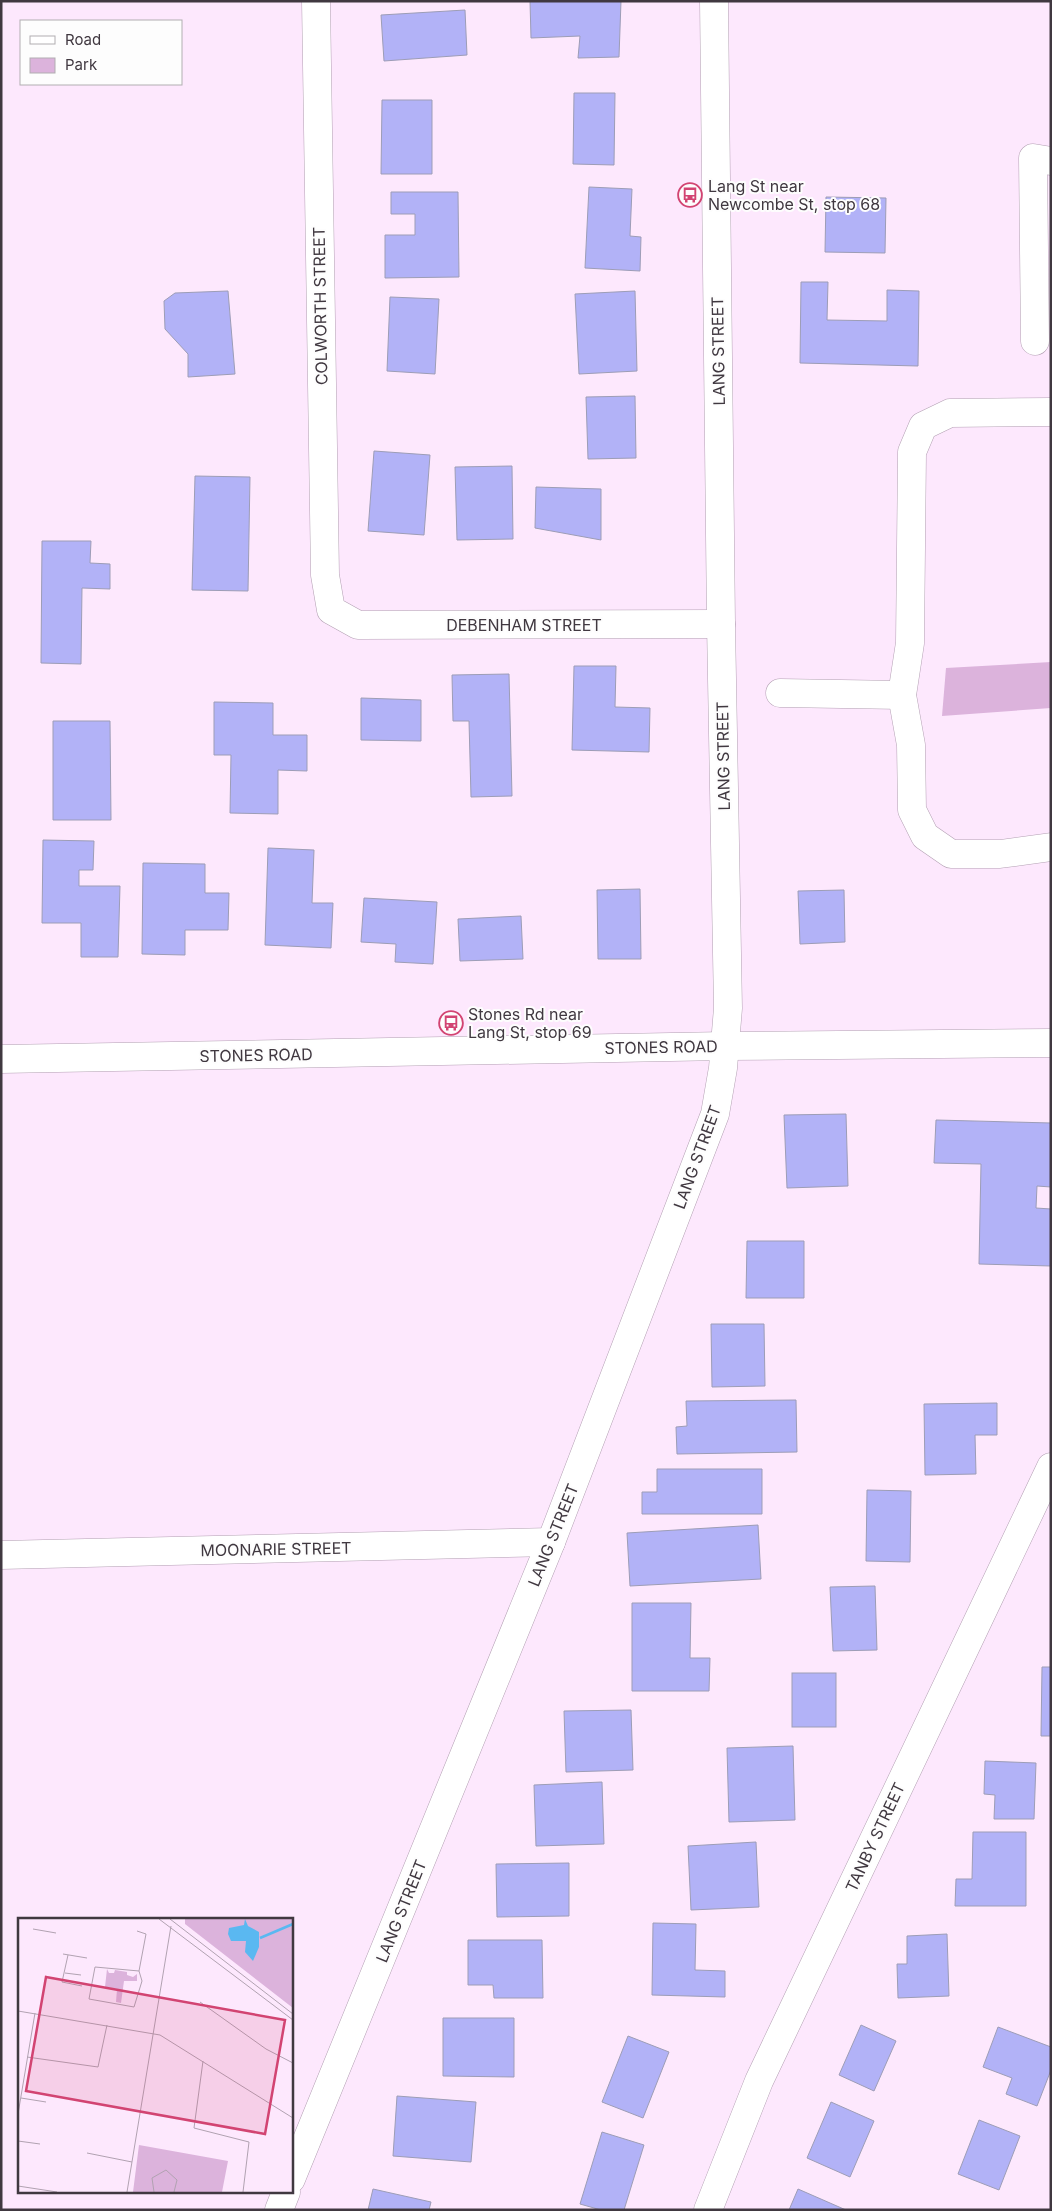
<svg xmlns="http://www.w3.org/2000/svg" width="1052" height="2211" viewBox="0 0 1052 2211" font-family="Inter,sans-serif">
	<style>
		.green { fill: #dcb3dc }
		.building { fill: #b2b2f7; stroke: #9d9db6 }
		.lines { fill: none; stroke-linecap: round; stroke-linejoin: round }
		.minor-casing { stroke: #b3a0b3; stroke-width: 29 }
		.tertiary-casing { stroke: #b3a0b3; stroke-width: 29 }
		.minor { stroke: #fff; stroke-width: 28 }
		.tertiary { stroke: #fff; stroke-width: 28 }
		.labels { text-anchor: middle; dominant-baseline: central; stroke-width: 4; stroke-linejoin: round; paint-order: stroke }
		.poi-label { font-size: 16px; fill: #403840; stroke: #fdfdfd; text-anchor: start }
		.street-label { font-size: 16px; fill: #403840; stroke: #fdfdfd }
		.inset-river { fill: none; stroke: #5ab8f1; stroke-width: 2.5 }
		.inset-road { fill: none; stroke: #b1a2b1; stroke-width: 1 }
		.view { fill: #d24472; fill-opacity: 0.15; stroke: #d24472; stroke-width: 2.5 }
		.inset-edge { fill: none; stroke: #403840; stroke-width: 2.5 }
	</style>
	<rect width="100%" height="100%" fill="#fde8fd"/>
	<path class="green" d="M 1051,662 L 1051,708 L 942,716 L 946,668 Z"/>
	<g class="building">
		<path d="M 530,1 L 621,1 L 619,57 L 578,58 L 580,36 L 531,38 Z"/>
		<path d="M 465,10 L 467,55 L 384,61 L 381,15 Z"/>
		<path d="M 574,93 L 615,93 L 614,165 L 573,164 Z"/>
		<path d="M 382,100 L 432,100 L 432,174 L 381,174 Z"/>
		<path d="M 589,187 L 632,189 L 630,236 L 641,237 L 640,271 L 585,268 Z"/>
		<path d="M 391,192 L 458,192 L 459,277 L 385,278 L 385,235 L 415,235 L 415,214 L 391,214 Z"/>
		<path d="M 826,197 L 886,198 L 885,253 L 825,252 Z"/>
		<path d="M 801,282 L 828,282 L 827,320 L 887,321 L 887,290 L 919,291 L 918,366 L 800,363 Z"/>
		<path d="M 228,291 L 235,374 L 188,377 L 188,354 L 165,329 L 164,301 L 175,293 Z"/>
		<path d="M 635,291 L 637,371 L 579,374 L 575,294 Z"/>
		<path d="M 390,297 L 439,299 L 435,374 L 387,371 Z"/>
		<path d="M 635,396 L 636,458 L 588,459 L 586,397 Z"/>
		<path d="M 374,451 L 430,455 L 424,535 L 368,531 Z"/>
		<path d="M 512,466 L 513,539 L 457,540 L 455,467 Z"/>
		<path d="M 195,476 L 250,477 L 248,591 L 192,590 Z"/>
		<path d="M 536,487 L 601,489 L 601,540 L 535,528 Z"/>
		<path d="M 42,541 L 91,541 L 90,563 L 110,564 L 110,589 L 82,588 L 81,664 L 41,663 Z"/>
		<path d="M 574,666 L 616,666 L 615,707 L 650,708 L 649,752 L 572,750 Z"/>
		<path d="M 509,674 L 512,796 L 471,797 L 469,721 L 453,721 L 452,675 Z"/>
		<path d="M 361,698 L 421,700 L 421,741 L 361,740 Z"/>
		<path d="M 214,702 L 273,703 L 273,735 L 307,735 L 307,771 L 278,770 L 278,814 L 230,813 L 231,755 L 214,755 Z"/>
		<path d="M 53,721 L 110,721 L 111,820 L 53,820 Z"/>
		<path d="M 43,840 L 94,841 L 93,870 L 79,870 L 79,886 L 120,886 L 118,957 L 81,957 L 81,923 L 42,923 Z"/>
		<path d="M 268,848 L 314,850 L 312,903 L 333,903 L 331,948 L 265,945 Z"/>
		<path d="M 143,863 L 205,864 L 205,893 L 229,893 L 228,930 L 185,930 L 185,955 L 142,954 Z"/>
		<path d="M 640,889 L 641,959 L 598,959 L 597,890 Z"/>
		<path d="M 844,890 L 845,942 L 800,944 L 798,891 Z"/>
		<path d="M 364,898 L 437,902 L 433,964 L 395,962 L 396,944 L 361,942 Z"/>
		<path d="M 521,916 L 523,959 L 460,961 L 458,919 Z"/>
		<path d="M 846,1114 L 848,1186 L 787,1188 L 784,1115 Z"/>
		<path d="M 936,1120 L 1051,1123 L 1051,1187 L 1037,1186 L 1036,1208 L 1051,1209 L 1051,1266 L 979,1264 L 981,1164 L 934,1163 Z"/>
		<path d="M 747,1241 L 804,1241 L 804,1298 L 746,1298 Z"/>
		<path d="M 711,1324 L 764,1324 L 765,1386 L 712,1387 Z"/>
		<path d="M 796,1400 L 797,1452 L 677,1454 L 676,1427 L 687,1426 L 686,1401 Z"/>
		<path d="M 997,1403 L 997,1435 L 975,1435 L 976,1474 L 925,1475 L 924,1404 Z"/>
		<path d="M 657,1469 L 762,1469 L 762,1514 L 642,1514 L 642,1492 L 657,1492 Z"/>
		<path d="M 867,1490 L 911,1491 L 910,1562 L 866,1561 Z"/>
		<path d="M 758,1525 L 761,1579 L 630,1586 L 627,1533 Z"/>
		<path d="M 875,1586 L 877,1650 L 833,1651 L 830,1587 Z"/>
		<path d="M 632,1603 L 691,1603 L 690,1658 L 710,1658 L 709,1691 L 632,1691 Z"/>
		<path d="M 1042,1667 L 1051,1667 L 1051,1736 L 1041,1736 Z"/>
		<rect x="792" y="1673" width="44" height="54"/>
		<path d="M 631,1710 L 633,1770 L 566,1772 L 564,1711 Z"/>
		<path d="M 793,1746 L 795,1820 L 729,1822 L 727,1748 Z"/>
		<path d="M 985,1761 L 1036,1763 L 1034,1819 L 994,1819 L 995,1795 L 984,1794 Z"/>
		<path d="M 602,1782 L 604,1844 L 536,1846 L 534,1785 Z"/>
		<path d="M 973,1832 L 1026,1832 L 1026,1906 L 955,1906 L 956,1879 L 972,1879 Z"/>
		<path d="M 756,1842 L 759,1907 L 691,1910 L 688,1846 Z"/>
		<path d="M 569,1863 L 569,1916 L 497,1917 L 496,1864 Z"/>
		<path d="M 653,1923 L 696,1924 L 695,1970 L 725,1971 L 725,1997 L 652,1995 Z"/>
		<path d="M 947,1934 L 949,1996 L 898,1998 L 897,1964 L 907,1964 L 907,1936 Z"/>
		<path d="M 468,1940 L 542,1940 L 543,1998 L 494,1998 L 493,1985 L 468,1985 Z"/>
		<path d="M 443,2018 L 514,2018 L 514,2077 L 443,2076 Z"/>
		<path d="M 861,2025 L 896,2041 L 874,2091 L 839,2075 Z"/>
		<path d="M 998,2027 L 1051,2047 L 1051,2070 L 1037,2106 L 1006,2094 L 1012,2078 L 983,2067 Z"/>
		<path d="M 628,2036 L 669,2052 L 643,2118 L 602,2102 Z"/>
		<path d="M 397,2096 L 476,2102 L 471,2162 L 393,2156 Z"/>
		<path d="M 831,2102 L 874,2121 L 850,2177 L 807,2158 Z"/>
		<path d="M 979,2120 L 1020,2136 L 999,2190 L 958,2174 Z"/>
		<path d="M 602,2132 L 644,2145 L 624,2210 L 601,2210 L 580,2204 Z"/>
		<path d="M 373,2189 L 431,2202 L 429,2210 L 368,2210 Z"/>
		<path d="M 798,2189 L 846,2210 L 789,2210 Z"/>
	</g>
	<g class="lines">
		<g class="minor-casing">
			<g id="minor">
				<path d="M 316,1 L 325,575 L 331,610 L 358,625 L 721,624"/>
				<path d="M 1035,341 L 1033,158 L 1051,161"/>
				<path d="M 1051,412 L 950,413 L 923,426 L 912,452 L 910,643 L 902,695 L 911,745 L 912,810 L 925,836 L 951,854 L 1000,854 L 1051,847"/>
				<path d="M 780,693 L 902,695"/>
				<path d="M 1,1555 L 551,1542"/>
				<path d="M 291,2179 L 551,1542 L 715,1114 L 723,1068 L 728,1008 L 721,624 L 714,1"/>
				<path d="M 279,2210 L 286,2192"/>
				<path d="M 708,2210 L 759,2081 L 1051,1467"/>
			</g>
		</g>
		<g class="tertiary-casing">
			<path id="tertiary" d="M 1,1059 L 725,1046 L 1051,1043"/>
		</g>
		<use href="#minor" class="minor"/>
		<use href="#tertiary" class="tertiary"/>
	</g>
	<defs>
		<g id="bus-ring" transform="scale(1.25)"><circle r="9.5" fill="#fdfdfd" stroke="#d24472" stroke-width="1.5"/><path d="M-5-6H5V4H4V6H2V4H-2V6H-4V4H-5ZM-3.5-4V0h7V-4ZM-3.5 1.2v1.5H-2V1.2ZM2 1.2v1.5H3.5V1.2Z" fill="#d24472"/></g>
	</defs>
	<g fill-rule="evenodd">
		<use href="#bus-ring" x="690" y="195"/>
		<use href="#bus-ring" x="451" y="1023"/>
	</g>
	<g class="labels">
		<g class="poi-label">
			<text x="708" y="186">Lang St near<tspan x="708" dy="18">Newcombe St, stop 68</tspan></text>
			<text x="468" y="1014">Stones Rd near<tspan x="468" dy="18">Lang St, stop 69</tspan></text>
		</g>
		<g class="street-label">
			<text transform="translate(320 306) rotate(-91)">COLWORTH STREET</text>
			<text transform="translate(718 351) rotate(-91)">LANG STREET</text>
			<text x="524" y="625">DEBENHAM STREET</text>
			<text transform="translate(723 756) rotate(-91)">LANG STREET</text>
			<text transform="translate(661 1047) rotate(-1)">STONES ROAD</text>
			<text transform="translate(256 1055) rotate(-1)">STONES ROAD</text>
			<text transform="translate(697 1157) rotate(-70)">LANG STREET</text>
			<text transform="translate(553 1535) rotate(-68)">LANG STREET</text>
			<text transform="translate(276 1549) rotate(-1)">MOONARIE STREET</text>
			<text transform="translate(875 1837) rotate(-65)">TANBY STREET</text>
			<text transform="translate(401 1911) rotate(-68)">LANG STREET</text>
		</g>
	</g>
	<g transform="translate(18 1918)">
		<rect width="275" height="275" fill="#fde8fd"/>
		<path d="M 167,1 L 275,1 L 275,90 L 167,6 ZM 89,51 L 91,55 L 96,55 L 97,52 L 109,54 L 109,57 L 115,59 L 119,56 L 119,63 L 106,63 L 103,85 L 98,84 L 99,71 L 87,69 ZM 121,227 L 210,243 L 204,274 L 115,274 Z" fill="#dcb3dc"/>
		<path d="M 227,1 L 230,8 L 241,14 L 241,29 L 235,43 L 227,34 L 228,23 L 213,23 L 210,16 L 211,10 L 226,7 Z" fill="#5ab8f1"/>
		<path class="inset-river" d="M 242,20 L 275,6"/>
		<path class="inset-road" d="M 141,1 L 275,102M 152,1 L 275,96M 15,11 L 38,15M 119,13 L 128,16 L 121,53M 45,36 L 69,40M 50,37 L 44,64 L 64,68M 77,49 L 121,53 L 124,63 L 116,89 L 71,81 ZM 47,55 L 63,57M 182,84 L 248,131 L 275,145M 0,93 L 142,117 L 275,200M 9,139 L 80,149 L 89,107M 185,143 L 176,210 L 231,224 L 225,274M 3,180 L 28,184M 0,196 L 17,95M 0,223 L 22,226M 69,235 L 114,244M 0,268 L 39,274M 109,274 L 153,8M 136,274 L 134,260 L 148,252 L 159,262 L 156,274"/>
		<path class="view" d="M 28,59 L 267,102 L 247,216 L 8,173 Z"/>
		<rect width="275" height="275" class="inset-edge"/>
	</g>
	<rect width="1052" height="2211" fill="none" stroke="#403840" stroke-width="5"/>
	<rect x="20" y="20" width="162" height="65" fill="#fdfdfd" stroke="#b1aeb1"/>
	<rect x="30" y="36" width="25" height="8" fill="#ffffff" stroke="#b1aeb1"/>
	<text x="65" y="45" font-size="15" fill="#403840">Road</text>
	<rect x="30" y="58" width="25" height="15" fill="#dcb3dc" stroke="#b1aeb1"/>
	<text x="65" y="70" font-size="15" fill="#403840">Park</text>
</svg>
